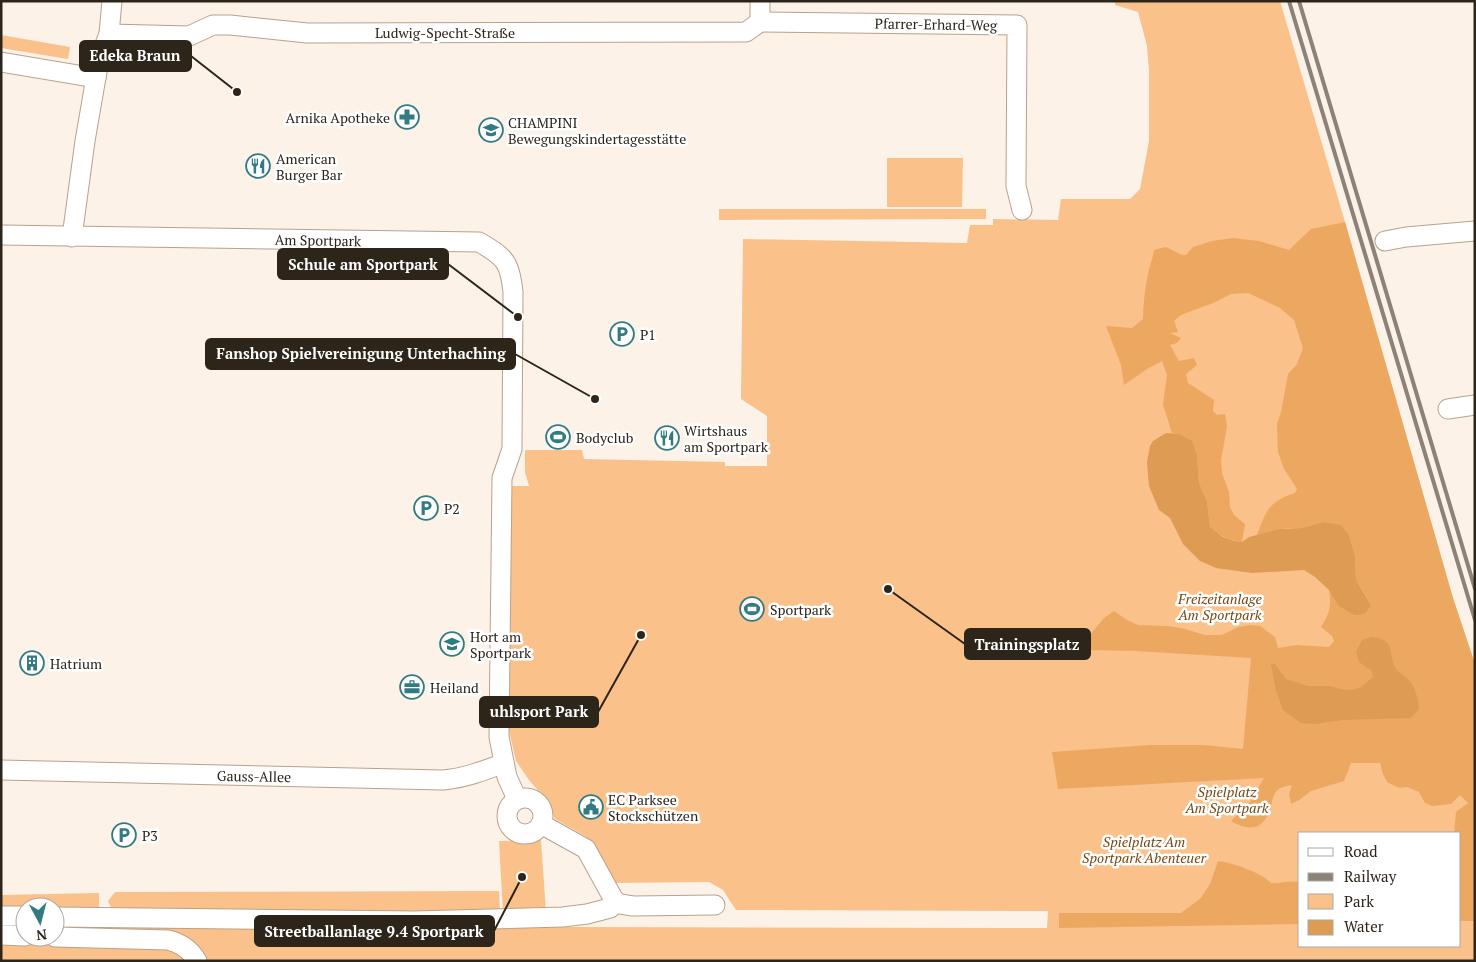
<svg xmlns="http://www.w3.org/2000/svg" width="1476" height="962" viewBox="0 0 1476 962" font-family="'PT Serif',serif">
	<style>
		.green { fill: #fac18a; fill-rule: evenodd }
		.forest { fill: #eca861 }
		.water { fill: #de9b54 }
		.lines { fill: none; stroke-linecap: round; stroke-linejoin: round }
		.minor-casing { stroke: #baa18a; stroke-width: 21 }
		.minor { stroke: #fff; stroke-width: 19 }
		.rail { stroke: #8b8278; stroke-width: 4 }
		.labels { text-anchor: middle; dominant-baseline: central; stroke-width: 5; stroke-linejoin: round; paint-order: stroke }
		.street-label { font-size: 14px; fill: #2d241a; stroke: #fff }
		.poi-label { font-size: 14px; fill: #2d241a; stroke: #fff; text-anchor: start }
		.park-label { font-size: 14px; font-style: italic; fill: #754812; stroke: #fff }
		.leader { fill: none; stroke: #2d241a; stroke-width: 2 }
		.callout-dot { fill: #2d241a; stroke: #fff; stroke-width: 2 }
		.callout { fill: #2d241a; stroke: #2d241a; stroke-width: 2 }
		.callout-label { font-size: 15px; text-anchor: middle; font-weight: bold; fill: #fff }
	</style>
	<rect width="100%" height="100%" fill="#fcf2e8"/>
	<g class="green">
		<path d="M 1115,1 L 1280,1 L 1345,222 L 1453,598 L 1475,664 L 1475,961 L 1,961 L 1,923 L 25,923 L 25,937 L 55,937 L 55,924 L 324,929 L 572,927 L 1047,928 L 1048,911 L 736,910 L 723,890 L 709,882 L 609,883 L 595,845 L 585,836 L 555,819 L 548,802 L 529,780 L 516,761 L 509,731 L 511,486 L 529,486 L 525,472 L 525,450 L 582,450 L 584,459 L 725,462 L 725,466 L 767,466 L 767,416 L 741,399 L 743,239 L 967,243 L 970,225 L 993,225 L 993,219 L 1058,220 L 1061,199 L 1130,199 L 1140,189 L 1149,141 L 1149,71 L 1147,46 L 1138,12 L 1115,5 ZM 1300,833 L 1460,833 L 1460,946 L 1300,946 Z"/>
		<path d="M 1,35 L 70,47 L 68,59 L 1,48 Z"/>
		<path d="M 887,158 L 963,158 L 962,207 L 887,207 Z"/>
		<path d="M 719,209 L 986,209 L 986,219 L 719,220 Z"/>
		<path d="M 541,840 L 546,912 L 503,913 L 499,841 Z"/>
		<path d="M 499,891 L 500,913 L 113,912 L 108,901 L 115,892 Z"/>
		<path d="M 99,893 L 99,909 L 55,908 L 55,907 L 1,908 L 1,895 Z"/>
	</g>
	<g class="forest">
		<path d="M 1345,222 L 1453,598 L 1475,664 L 1475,921 L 1460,921 L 1460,833 L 1454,833 L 1456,812 L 1468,803 L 1460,795 L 1451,804 L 1432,806 L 1425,803 L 1419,792 L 1407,787 L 1399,788 L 1387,782 L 1383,774 L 1380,763 L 1351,763 L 1344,781 L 1311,791 L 1299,800 L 1291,804 L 1289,794 L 1292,785 C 1286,786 1279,787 1275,793 C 1272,798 1272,806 1269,812 C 1261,832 1247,830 1231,821 L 1250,802 L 1264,778 L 1058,789 L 1052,752 L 1150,745 L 1204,745 L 1243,749 L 1251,658 L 1136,651 L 1088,650 L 1090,635 L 1104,618 L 1114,611 L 1127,620 L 1138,625 L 1168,626 L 1185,629 L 1205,635 L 1222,635 L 1238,627 L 1250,625 L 1260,626 L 1275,637 L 1278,648 L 1297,645 L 1329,647 L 1334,641 L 1332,636 L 1321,627 C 1329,615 1332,605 1329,590 L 1354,615 L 1366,613 L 1370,607 L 1370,602 L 1356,580 L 1355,556 L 1349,535 L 1323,522 L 1302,528 L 1288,528 L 1257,535 C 1266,511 1269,501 1295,493 L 1297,489 L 1284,469 L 1278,452 L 1277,424 L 1281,412 L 1288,374 L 1297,364 L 1303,348 L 1294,320 L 1280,308 L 1248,293 L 1231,294 L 1213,303 L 1181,315 L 1174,321 L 1178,332 L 1170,333 L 1181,338 L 1177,343 L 1170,345 L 1179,361 L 1194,358 L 1197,365 L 1186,374 L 1188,383 L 1214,400 L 1213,411 L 1217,415 L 1225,414 L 1227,427 L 1221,460 L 1222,473 L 1229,492 L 1230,507 L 1234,515 L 1245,524 L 1242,542 C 1229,541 1220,535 1210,527 L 1207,501 L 1199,483 L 1197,456 L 1179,434 L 1172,433 L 1163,405 L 1167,375 L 1162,361 L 1147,369 L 1124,385 L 1121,365 L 1106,326 L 1132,328 L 1143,319 C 1143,304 1145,289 1148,274 C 1149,266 1153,259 1154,250 L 1166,247 L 1182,255 L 1186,255 L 1193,247 L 1212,241 L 1233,238 L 1259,241 L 1289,250 L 1311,229 Z"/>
		<path d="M 1218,861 C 1233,863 1261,872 1271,883 C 1281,884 1291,879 1300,883 L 1300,924 L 1059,928 L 1059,913 L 1181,913 L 1201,898 L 1210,884 Z"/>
	</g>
	<g class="water">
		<path d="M 1166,433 L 1179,434 L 1192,441 L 1197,456 L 1199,483 L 1207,501 L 1210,527 L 1223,537 L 1234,541 L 1242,542 L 1249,537 L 1280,529 L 1302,528 L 1323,522 L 1341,525 L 1349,535 L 1355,556 L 1356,580 L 1370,603 L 1370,607 L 1366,613 L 1359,615 L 1354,615 L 1339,606 L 1329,590 L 1315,577 L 1304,570 L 1252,573 L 1216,568 L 1200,561 L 1183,544 L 1170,518 L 1159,510 L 1149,486 L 1147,462 L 1150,446 L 1153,441 Z"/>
		<path d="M 1371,637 C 1398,638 1387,658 1397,670 C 1400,674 1405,676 1409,680 C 1416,689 1418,698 1419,709 L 1411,718 L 1343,720 L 1315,724 L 1301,723 L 1283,710 L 1276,691 L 1271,664 L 1275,664 L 1286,679 L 1308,686 L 1330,686 L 1340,689 L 1352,690 L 1361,687 L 1373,677 L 1372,671 L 1359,662 L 1356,652 L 1362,640 Z"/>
	</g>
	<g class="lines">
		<g class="minor-casing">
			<g id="minor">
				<path d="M 760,22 L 1017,25 L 1016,186 L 1022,210"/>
				<path d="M 760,22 L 760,1"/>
				<path d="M 109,34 L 189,36 L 213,25 L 230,25 L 307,33 L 746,32 L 760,22"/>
				<path d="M 1,62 L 96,78"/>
				<path d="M 1,235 L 479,242 C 505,257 510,262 513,292 L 512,449 L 502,478 L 499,737 L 507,777 L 517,799"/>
				<path d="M 72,237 L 85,141 L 99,60 L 109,34 L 112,1"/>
				<path d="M 1385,241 L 1406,237 L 1475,231"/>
				<path d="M 1448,409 L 1475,405"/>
				<path d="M 1,770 L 443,780 C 465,778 483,771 504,763"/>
				<circle cx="525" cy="816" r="18"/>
				<path d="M 541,824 L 586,849 L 614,900 L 620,904 L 633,906 L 715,905"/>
				<path d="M 1,916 L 25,916"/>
				<path d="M 55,917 L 414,921 L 563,917 L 587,914 L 610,908 L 614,900"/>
				<path d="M 1,935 L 25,936"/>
				<path d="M 55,937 L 168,940 C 181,943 190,949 197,961"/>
			</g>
		</g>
		<use href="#minor" class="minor"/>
		<g class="rail">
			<path d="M 1289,1 L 1475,620"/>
			<path d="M 1299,1 L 1475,589"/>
		</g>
	</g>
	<defs>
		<g id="pharmacy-ring" transform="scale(1.25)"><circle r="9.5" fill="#fff" stroke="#337b83" stroke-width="1.5"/><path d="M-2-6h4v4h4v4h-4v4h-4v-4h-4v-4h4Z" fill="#337b83"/></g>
		<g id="school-ring" transform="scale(1.25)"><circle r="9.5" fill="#fff" stroke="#337b83" stroke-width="1.5"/><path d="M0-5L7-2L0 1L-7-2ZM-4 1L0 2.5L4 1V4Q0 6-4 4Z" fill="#337b83"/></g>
		<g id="restaurant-ring" transform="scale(1.25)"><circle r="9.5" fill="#fff" stroke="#337b83" stroke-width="1.5"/><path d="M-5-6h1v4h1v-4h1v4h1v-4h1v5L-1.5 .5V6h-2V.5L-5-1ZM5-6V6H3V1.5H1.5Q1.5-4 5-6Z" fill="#337b83"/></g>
		<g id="parking-ring" transform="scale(1.25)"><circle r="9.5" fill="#fff" stroke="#337b83" stroke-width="1.5"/><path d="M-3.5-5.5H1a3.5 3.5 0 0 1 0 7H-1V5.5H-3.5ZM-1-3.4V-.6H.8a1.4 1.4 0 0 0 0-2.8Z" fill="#337b83"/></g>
		<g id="stadium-ring" transform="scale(1.25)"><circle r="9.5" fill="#fff" stroke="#337b83" stroke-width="1.5"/><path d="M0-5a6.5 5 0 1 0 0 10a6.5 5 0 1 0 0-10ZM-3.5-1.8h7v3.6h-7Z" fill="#337b83"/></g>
		<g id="building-ring" transform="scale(1.25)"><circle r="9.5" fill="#fff" stroke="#337b83" stroke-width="1.5"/><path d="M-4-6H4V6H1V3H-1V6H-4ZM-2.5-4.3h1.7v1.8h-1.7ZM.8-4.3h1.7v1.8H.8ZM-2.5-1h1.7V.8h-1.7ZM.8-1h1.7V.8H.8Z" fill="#337b83"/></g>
		<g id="office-ring" transform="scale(1.25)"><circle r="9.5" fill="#fff" stroke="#337b83" stroke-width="1.5"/><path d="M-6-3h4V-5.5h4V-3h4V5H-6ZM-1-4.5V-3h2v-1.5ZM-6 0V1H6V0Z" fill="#337b83"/></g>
		<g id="civic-ring" transform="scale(1.25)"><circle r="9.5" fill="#fff" stroke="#337b83" stroke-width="1.5"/><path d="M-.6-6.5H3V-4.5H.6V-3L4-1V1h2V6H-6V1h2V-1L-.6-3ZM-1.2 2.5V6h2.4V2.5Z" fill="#337b83"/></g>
	</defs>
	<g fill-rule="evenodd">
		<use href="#pharmacy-ring" x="407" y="117"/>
		<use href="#school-ring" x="491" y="130"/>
		<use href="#restaurant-ring" x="258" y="166"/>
		<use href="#parking-ring" x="622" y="334"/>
		<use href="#stadium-ring" x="558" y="437"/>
		<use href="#restaurant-ring" x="667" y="438"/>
		<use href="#parking-ring" x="426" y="508"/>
		<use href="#stadium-ring" x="752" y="609"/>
		<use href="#school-ring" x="452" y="644"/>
		<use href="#building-ring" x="32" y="663"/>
		<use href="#office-ring" x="412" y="687"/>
		<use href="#civic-ring" x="591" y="807"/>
		<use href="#parking-ring" x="124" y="835"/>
	</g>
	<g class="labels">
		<g class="street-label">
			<text transform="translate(936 24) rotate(1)">Pfarrer-Erhard-Weg</text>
			<text x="445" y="32">Ludwig-Specht-Straße</text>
			<text transform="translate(318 240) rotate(1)">Am Sportpark</text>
			<text transform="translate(254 776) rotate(1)">Gauss-Allee</text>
		</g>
		<g class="poi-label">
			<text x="390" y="117" text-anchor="end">Arnika Apotheke</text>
			<text x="508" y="122">CHAMPINI<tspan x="508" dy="16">Bewegungskindertagesstätte</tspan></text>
			<text x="276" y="158">American<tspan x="276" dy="16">Burger Bar</tspan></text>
			<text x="640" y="334">P1</text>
			<text x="684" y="430">Wirtshaus<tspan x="684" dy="16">am Sportpark</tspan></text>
			<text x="576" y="437">Bodyclub</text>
			<text x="444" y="508">P2</text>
			<text x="770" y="609">Sportpark</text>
			<text x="470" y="636">Hort am<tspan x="470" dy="16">Sportpark</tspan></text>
			<text x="50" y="663">Hatrium</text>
			<text x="430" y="687">Heiland</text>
			<text x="608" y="799">EC Parksee<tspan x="608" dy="16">Stockschützen</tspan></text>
			<text x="142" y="835">P3</text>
		</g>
		<g class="park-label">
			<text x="1220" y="598">Freizeitanlage<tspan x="1220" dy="16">Am Sportpark</tspan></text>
			<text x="1227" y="791">Spielplatz<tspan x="1227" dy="16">Am Sportpark</tspan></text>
			<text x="1144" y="841">Spielplatz Am<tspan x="1144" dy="16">Sportpark Abenteuer</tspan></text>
		</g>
	</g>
	<path class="leader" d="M237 92L191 56M518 317L448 264M595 399L515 354M888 589L965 644M641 635L598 712M522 877L494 931"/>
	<g class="callout-dot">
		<circle cx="237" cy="92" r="5"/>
		<circle cx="518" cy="317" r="5"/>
		<circle cx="595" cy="399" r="5"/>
		<circle cx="888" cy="589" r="5"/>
		<circle cx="641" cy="635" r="5"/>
		<circle cx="522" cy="877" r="5"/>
	</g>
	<g class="callout">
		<rect x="80" y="41" width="111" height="30" rx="5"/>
		<rect x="278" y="249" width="170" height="30" rx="5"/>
		<rect x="206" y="339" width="309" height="30" rx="5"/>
		<rect x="965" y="629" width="125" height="30" rx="5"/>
		<rect x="480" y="697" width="118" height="30" rx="5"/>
		<rect x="255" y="916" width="239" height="30" rx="5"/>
	</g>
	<g class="callout-label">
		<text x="135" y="61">Edeka Braun</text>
		<text x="363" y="270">Schule am Sportpark</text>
		<text x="361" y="359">Fanshop Spielvereinigung Unterhaching</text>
		<text x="1027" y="650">Trainingsplatz</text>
		<text x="539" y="717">uhlsport Park</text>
		<text x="374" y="937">Streetballanlage 9.4 Sportpark</text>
	</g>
	<rect width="1476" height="962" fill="none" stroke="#2d241a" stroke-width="5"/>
	<rect x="1298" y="832" width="162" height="115" fill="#ffffff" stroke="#aba7a3"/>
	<rect x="1308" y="848" width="25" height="8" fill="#ffffff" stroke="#aba7a3"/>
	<text x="1344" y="857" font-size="15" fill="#2d241a">Road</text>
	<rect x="1308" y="873" width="25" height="8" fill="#8b8278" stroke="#aba7a3"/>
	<text x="1344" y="882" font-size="15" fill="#2d241a">Railway</text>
	<rect x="1308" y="894" width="25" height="15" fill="#fac18a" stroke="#aba7a3"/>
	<text x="1344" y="907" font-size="15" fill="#2d241a">Park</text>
	<rect x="1308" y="920" width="25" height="15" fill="#de9b54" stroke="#aba7a3"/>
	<text x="1344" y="932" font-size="15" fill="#2d241a">Water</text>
	<g transform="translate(40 922) rotate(173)"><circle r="24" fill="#ffffff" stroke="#aba7a3"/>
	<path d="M0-4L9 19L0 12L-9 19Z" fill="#337b83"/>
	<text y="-8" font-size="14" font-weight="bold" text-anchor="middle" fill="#2d241a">N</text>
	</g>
</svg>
